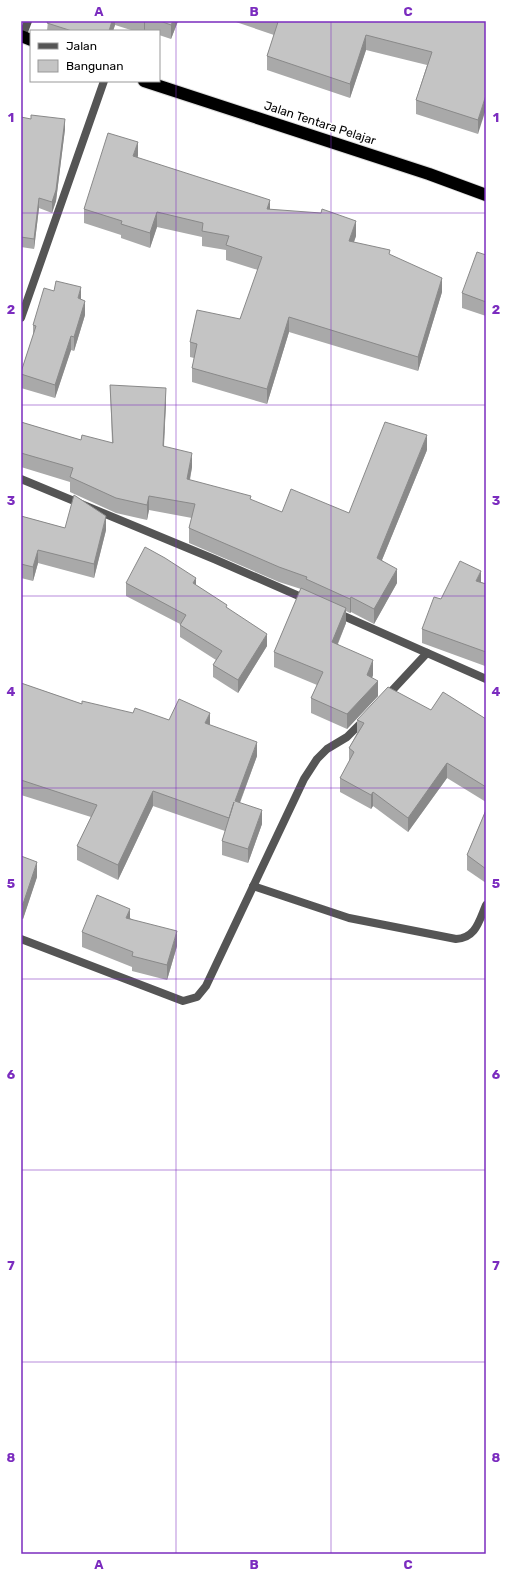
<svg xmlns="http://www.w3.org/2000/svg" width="507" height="1575" viewBox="0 0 507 1575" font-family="Rubik,sans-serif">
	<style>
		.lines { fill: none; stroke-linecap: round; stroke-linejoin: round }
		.highway-casing { stroke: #dbdbdb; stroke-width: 14 }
		.street { stroke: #555; stroke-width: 8 }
		.highway { stroke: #000; stroke-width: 12 }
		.wall { fill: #a9a9a9 }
		.shaded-wall { fill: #898989 }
		.building { fill: #c4c4c4; stroke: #898989 }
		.grid { fill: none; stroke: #7b2cbf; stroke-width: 1; stroke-opacity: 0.55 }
		.labels { text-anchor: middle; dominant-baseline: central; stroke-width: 3; stroke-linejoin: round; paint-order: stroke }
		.street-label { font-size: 12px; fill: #000; stroke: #fff }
		.neatline { fill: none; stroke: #7b2cbf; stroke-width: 1.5 }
		.grid-label { font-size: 13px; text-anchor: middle; font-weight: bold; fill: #7b2cbf }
	</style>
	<rect width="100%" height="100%" fill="#fff"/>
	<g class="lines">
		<g class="highway-casing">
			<g id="highway">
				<path d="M 21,36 L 31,40"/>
				<path d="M 144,81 L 429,174 L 486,195"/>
			</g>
		</g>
		<g class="street">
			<path d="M 22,37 L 28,21"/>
			<path d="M 21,318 L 104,81"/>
			<path d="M 21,479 L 214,559 L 308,600"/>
			<path d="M 337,613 L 486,679"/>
			<path d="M 386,697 L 427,653"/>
			<path d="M 253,886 L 349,918 L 456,939 C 476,938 479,921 486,905"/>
			<path d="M 21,939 L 183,1001 L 197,997 L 206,986 L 304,779 L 317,759 L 327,749 L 347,737 L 364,720"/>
		</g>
		<use href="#highway" class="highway"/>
	</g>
	<g class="wall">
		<path d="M 48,21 L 178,21 L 171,39 L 159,35 L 159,31 L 147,31 L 145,30 L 145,31 L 134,31 L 115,25 L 113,31 L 47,31 Z"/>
		<path d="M 233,21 L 486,21 L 478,134 L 416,114 L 416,100 L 427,65 L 366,50 L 350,98 L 267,70 L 267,56 L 274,35 Z"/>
		<path d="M 21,117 L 65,129 L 56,201 L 52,213 L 39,208 L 34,249 L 21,247 Z"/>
		<path d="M 138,156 L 137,158 L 270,209 L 356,236 L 354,242 L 390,255 L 442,292 L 418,371 L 289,332 L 267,404 L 192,382 L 192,368 L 194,358 L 190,357 L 190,342 L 240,319 L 258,270 L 226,260 L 226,250 L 202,246 L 202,237 L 157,227 L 150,248 L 121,238 L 121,235 L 84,223 L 84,209 Z"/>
		<path d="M 486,255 L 486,316 L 462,308 L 462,293 Z"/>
		<path d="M 81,300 L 85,315 L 74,351 L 71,350 L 55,398 L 21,388 L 21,372 L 33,336 L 33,325 Z"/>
		<path d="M 110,385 L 166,402 L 164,447 L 192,467 L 190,480 L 251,500 L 282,512 L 349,513 L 427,450 L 382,560 L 397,583 L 374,624 L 351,612 L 350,613 L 346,611 L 346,623 L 338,644 L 373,675 L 372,678 L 378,696 L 347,729 L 311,713 L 311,698 L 317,685 L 274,667 L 274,652 L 301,589 L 279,582 L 189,543 L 189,528 L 192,518 L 149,510 L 147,520 L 116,513 L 70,492 L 70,482 L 21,467 L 21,422 L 81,440 L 112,443 Z"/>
		<path d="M 21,516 L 65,528 L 106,530 L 94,578 L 38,563 L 33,581 L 21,578 Z"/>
		<path d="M 481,582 L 486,584 L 486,669 L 485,668 L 485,666 L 422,643 L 422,629 L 441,599 Z"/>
		<path d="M 126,583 L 196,585 L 227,608 L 267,646 L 238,693 L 213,677 L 213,665 L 216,660 L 180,637 L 180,624 L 126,596 Z"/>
		<path d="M 21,683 L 82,704 L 169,720 L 210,725 L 257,756 L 240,803 L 262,824 L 248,863 L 222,855 L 222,841 L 225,831 L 153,806 L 118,880 L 77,860 L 77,846 L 91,817 L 21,795 Z"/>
		<path d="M 431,710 L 486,719 L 486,802 L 447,778 L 408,832 L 373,806 L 371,809 L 340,792 L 340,778 L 349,762 L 349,748 L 357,733 L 357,720 Z"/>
		<path d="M 486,810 L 486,883 L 467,870 L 467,855 Z"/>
		<path d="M 21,856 L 37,877 L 23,919 L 21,919 Z"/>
		<path d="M 130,918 L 177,946 L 167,980 L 132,971 L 132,967 L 82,947 L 82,932 Z"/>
	</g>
	<g class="shaded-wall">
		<path d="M 112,21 L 115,21 L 115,25 L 113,31 L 109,31 Z"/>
		<rect x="144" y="21" width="1" height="10"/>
		<path d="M 173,21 L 178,21 L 171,39 L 171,25 Z"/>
		<path d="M 366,35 L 366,50 L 350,98 L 350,84 Z"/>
		<path d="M 486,95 L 486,109 L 478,134 L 478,120 Z"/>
		<path d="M 65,119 L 65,129 L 56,201 L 52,213 L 52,202 Z"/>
		<path d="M 138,142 L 138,156 L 133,171 L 133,156 Z"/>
		<path d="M 39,198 L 39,208 L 34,249 L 34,239 Z"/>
		<path d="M 270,200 L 270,215 L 267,209 Z"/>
		<path d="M 157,212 L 157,227 L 150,248 L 150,233 Z"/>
		<path d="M 356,221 L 356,236 L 349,255 L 349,241 Z"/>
		<path d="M 442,278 L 442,292 L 418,371 L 418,357 Z"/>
		<path d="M 81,287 L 81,301 L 78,298 Z"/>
		<path d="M 85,301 L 85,315 L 74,351 L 74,337 Z"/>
		<path d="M 289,317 L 289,332 L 267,404 L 267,389 Z"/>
		<path d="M 71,336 L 71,350 L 55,398 L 55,385 Z"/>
		<path d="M 166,388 L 166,402 L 163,461 L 163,446 Z"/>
		<path d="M 427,435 L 427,450 L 377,572 L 377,558 Z"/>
		<path d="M 192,453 L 192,467 L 187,493 L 187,479 Z"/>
		<path d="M 149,496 L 149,510 L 147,520 L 147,505 Z"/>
		<path d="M 106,516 L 106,530 L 94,578 L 94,564 Z"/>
		<path d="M 38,550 L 38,563 L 33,581 L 33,567 Z"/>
		<path d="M 397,569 L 397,583 L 374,624 L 374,609 Z"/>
		<path d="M 481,571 L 481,584 L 476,581 Z"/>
		<path d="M 196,578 L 196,591 L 193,583 Z"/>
		<path d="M 351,597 L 351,612 L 350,613 L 350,599 Z"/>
		<path d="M 346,608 L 346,623 L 332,657 L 332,642 Z"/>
		<path d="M 267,634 L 267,646 L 238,693 L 238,680 Z"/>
		<path d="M 373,660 L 373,675 L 367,690 L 367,675 Z"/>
		<path d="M 378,681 L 378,696 L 347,729 L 347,714 Z"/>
		<path d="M 210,713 L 210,727 L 205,723 Z"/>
		<path d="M 257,742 L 257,756 L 235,815 L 235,801 Z"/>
		<path d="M 447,763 L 447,778 L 408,832 L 408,818 Z"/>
		<path d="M 153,791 L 153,806 L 118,880 L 118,865 Z"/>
		<path d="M 373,792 L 373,806 L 371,809 L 371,795 Z"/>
		<path d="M 262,810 L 262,824 L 248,863 L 248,849 Z"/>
		<path d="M 37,862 L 37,877 L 23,919 L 23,904 Z"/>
		<path d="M 130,909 L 130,924 L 126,918 Z"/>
		<path d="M 177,931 L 177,946 L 167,980 L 167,965 Z"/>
	</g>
	<g class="building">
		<path d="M 48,21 L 112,21 L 109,31 L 72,31 L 47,23 Z"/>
		<path d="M 160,21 L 173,21 L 171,25 Z"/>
		<path d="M 274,21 L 486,21 L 486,95 L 478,120 L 416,100 L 432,52 L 366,35 L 350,84 L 267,56 L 278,22 Z"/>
		<path d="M 31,115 L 65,119 L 56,190 L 52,202 L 39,198 L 34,239 L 21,237 L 21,117 L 31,119 Z"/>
		<path d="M 108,133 L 138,142 L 133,156 L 270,200 L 267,209 L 321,213 L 322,209 L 356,221 L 349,241 L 390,250 L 389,254 L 442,278 L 418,357 L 289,317 L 267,389 L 192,368 L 197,344 L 190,342 L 197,310 L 240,319 L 262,257 L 226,245 L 229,236 L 202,231 L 203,223 L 157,212 L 150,233 L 121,224 L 122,221 L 84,209 Z"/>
		<path d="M 477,252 L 486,255 L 486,302 L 462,293 Z"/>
		<path d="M 56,281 L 81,287 L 78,298 L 85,301 L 74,337 L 71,336 L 55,385 L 21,374 L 21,372 L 36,326 L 33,325 L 44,288 L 54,291 Z"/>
		<path d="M 110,385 L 166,388 L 163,446 L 192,453 L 187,479 L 251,496 L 250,499 L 282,512 L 291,489 L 349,513 L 385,422 L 427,435 L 377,558 L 397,569 L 374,609 L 351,597 L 350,599 L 306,579 L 307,577 L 279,567 L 189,528 L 195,504 L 149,496 L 147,505 L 116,498 L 70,477 L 73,468 L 21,453 L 21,422 L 81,440 L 82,435 L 113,443 Z"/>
		<path d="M 74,495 L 106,516 L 94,564 L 38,550 L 33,567 L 21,564 L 21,516 L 65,528 Z"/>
		<path d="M 145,547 L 165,558 L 196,578 L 193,583 L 227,605 L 226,607 L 267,634 L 238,680 L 213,665 L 222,651 L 180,625 L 186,615 L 126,583 Z"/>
		<path d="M 460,561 L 481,571 L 476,581 L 486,584 L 486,655 L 485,654 L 486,652 L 422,629 L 434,597 L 441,599 Z"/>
		<path d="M 301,588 L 346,608 L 332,642 L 373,660 L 367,675 L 378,681 L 347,714 L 311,698 L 323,672 L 274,652 Z"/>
		<path d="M 21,683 L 82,704 L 82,701 L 133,713 L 135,708 L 169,720 L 179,699 L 210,713 L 205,723 L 257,742 L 235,801 L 262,810 L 248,849 L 222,841 L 234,802 L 229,818 L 153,791 L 118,865 L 77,846 L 97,805 L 21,780 Z"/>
		<path d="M 388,687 L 431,710 L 443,692 L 486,719 L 486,787 L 447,763 L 408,818 L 373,792 L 371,795 L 340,778 L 354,752 L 349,748 L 364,723 L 357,720 Z"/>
		<path d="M 486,810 L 486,869 L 467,855 Z"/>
		<path d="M 21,856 L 37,862 L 23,904 L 21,904 Z"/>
		<path d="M 97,895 L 130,909 L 126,918 L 177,931 L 167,965 L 132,956 L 133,952 L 82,932 Z"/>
	</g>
	<path class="grid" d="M 176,21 L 176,1554M 331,21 L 331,1554M 21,213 L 486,213M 21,405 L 486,405M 21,596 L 486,596M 21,788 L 486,788M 21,979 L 486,979M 21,1170 L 486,1170M 21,1362 L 486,1362"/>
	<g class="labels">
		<g class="street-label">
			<text transform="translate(320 123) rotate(18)">Jalan Tentara Pelajar</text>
		</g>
	</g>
	<rect width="507" height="1575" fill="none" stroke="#ffffff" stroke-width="44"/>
	<rect x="30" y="30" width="130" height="52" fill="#ffffff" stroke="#999999"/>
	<rect x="38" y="43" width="20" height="6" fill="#555555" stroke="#999999"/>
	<text x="66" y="50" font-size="12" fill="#000000">Jalan</text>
	<rect x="38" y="60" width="20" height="12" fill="#c4c4c4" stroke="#999999"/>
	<text x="66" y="70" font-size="12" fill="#000000">Bangunan</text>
	<rect x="22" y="22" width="463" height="1531" class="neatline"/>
	<g class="grid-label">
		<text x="99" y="16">A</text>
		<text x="254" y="16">B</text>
		<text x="408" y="16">C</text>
		<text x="11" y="122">1</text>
		<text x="496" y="122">1</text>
		<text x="11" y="314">2</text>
		<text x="496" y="314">2</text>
		<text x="11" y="505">3</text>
		<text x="496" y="505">3</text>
		<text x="11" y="696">4</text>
		<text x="496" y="696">4</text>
		<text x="11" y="888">5</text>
		<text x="496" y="888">5</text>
		<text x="11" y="1079">6</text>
		<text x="496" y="1079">6</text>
		<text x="11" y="1270">7</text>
		<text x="496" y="1270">7</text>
		<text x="11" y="1462">8</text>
		<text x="496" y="1462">8</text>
		<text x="99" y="1569">A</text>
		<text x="254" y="1569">B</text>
		<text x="408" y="1569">C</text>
	</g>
</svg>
